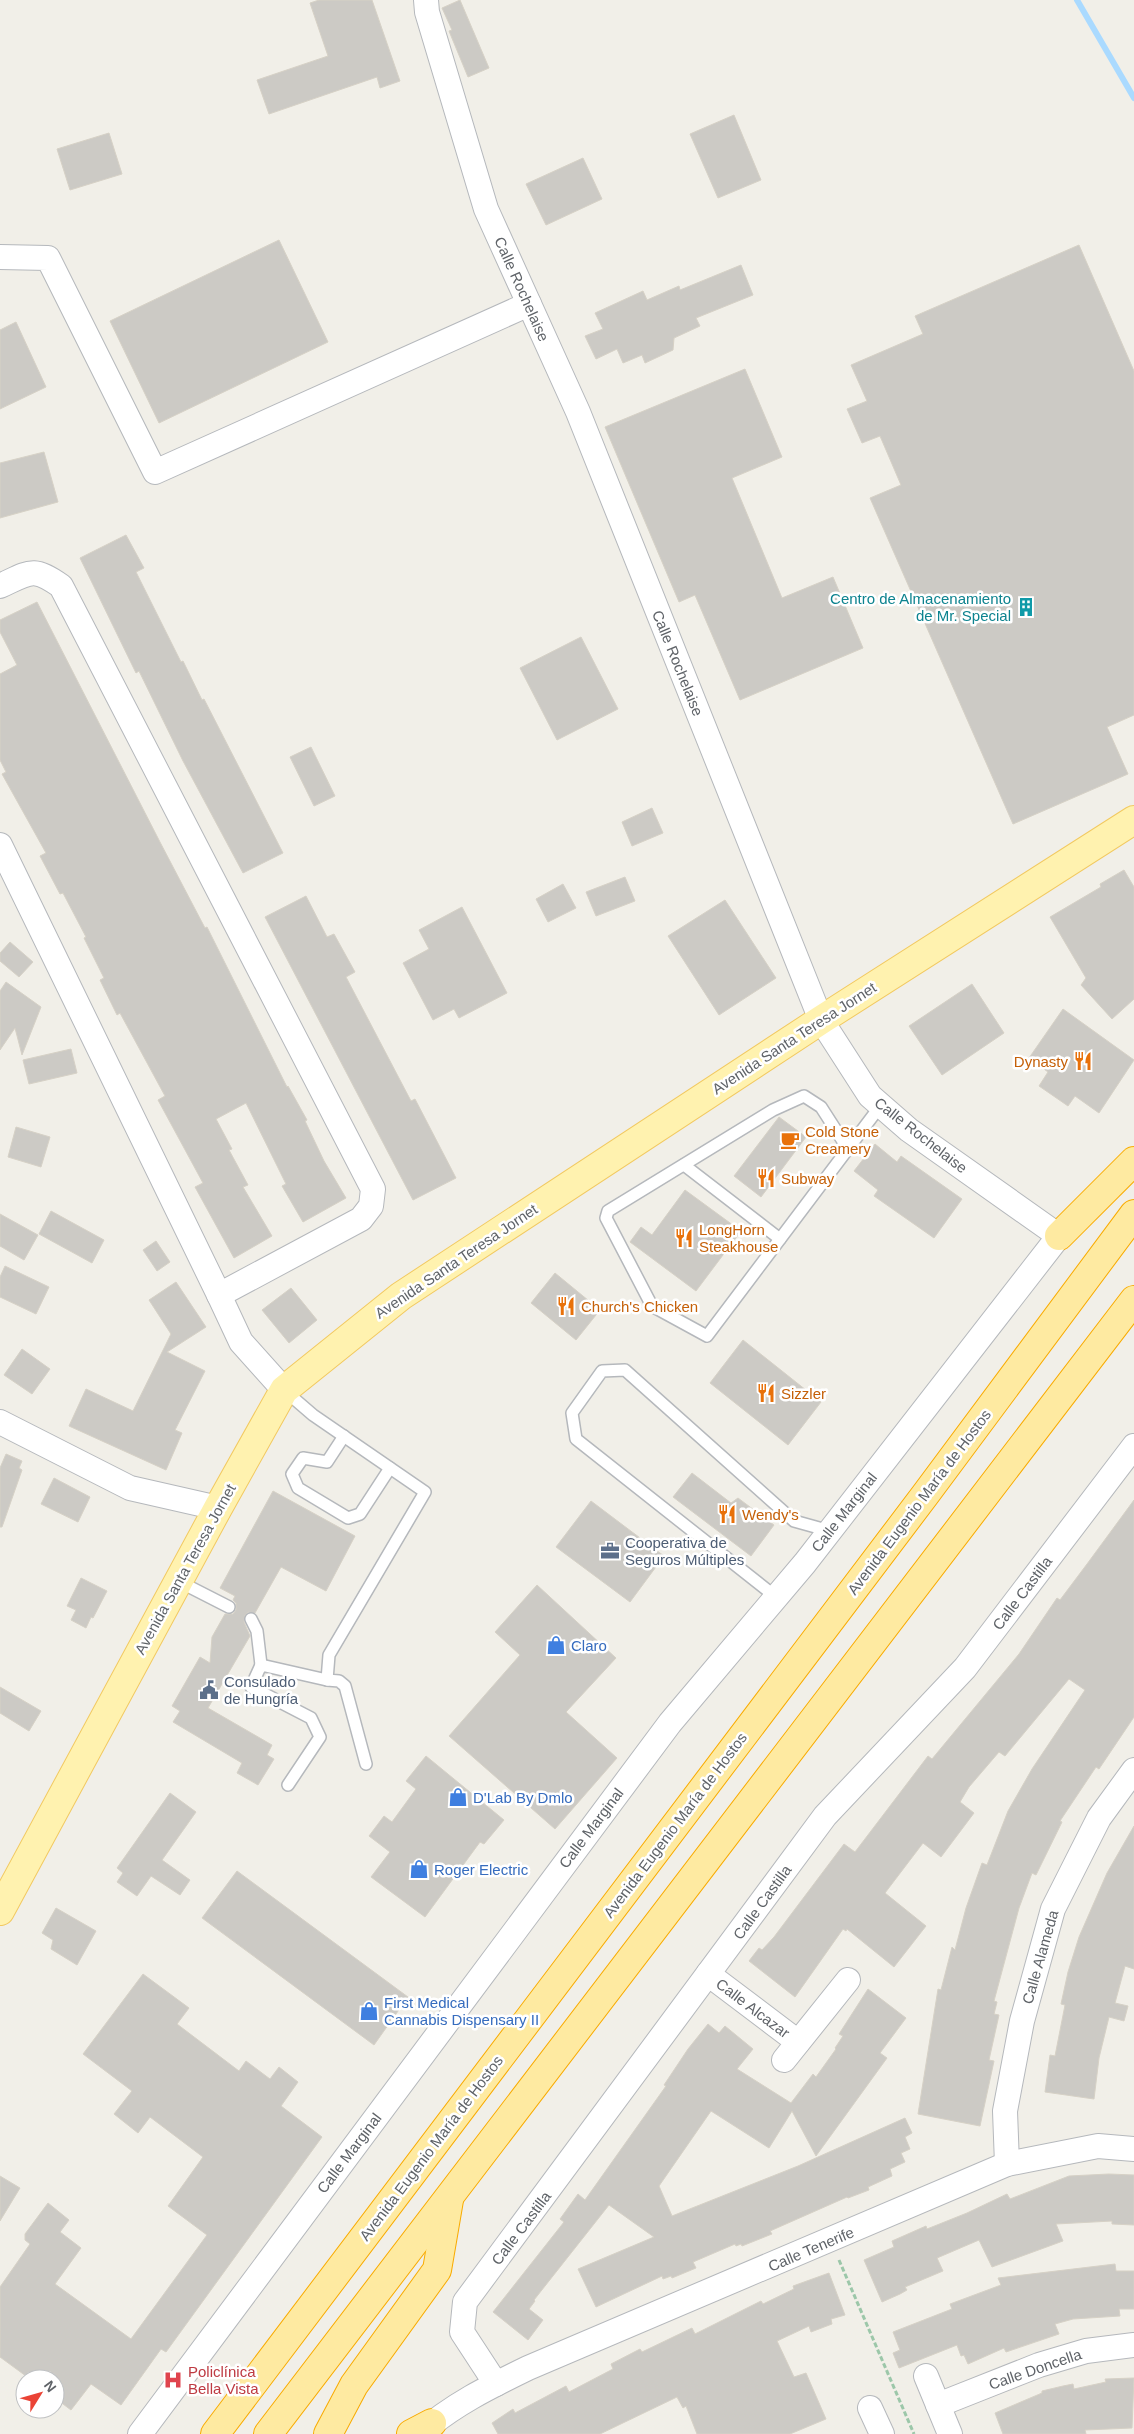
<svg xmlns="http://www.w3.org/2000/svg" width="1134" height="2434" viewBox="0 0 1134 2434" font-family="Arial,sans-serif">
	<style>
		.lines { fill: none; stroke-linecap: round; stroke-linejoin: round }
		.stream { stroke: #aadaff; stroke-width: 6 }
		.building { fill: #cccac5; stroke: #d6d1c6 }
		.service-casing { stroke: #b5b8bc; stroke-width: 14 }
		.minor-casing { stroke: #b5b8bc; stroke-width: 26 }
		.primary-casing { stroke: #f2c960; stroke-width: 30 }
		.trunk-casing { stroke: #f9ab00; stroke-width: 30 }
		.path { stroke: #9cc7a9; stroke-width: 3; stroke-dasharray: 5 2.5; stroke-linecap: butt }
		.service { stroke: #fff; stroke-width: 11 }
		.minor { stroke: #fff; stroke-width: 24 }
		.primary { stroke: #fff2af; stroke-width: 28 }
		.trunk { stroke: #feeaa1; stroke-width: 28 }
		.labels { text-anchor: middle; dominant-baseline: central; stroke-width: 5; stroke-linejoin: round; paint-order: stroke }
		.street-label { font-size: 15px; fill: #5f6368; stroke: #fff }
		.culture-label { font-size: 15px; fill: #0d838f; stroke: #fff; text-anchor: end }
		.food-label { font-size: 15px; fill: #c56008; stroke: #fff; text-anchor: start }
		.service-label { font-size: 15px; fill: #4e5e75; stroke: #fff; text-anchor: start }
		.shop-label { font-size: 15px; fill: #366cbe; stroke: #fff; text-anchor: start }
		.health-label { font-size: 15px; fill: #be3a42; stroke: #fff; text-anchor: start }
	</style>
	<rect width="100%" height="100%" fill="#f1efe8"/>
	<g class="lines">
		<path class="stream" d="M 1077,0 L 1134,98"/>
	</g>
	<g class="building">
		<path d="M 319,0 L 372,0 L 400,81 L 380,88 L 377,77 L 269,114 L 257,80 L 328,56 L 310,3 Z"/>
		<path d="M 460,0 L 489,68 L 468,77 L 449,31 L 452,30 L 442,8 Z"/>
		<path d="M 734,115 L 761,180 L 718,198 L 690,134 Z"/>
		<path d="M 109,133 L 122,174 L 70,190 L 57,149 Z"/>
		<path d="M 583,158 L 602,199 L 546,225 L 526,184 Z"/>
		<path d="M 279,240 L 328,342 L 159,423 L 110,321 Z"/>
		<path d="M 1079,245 L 1134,371 L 1134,715 L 1107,727 L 1128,774 L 1013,824 L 870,498 L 901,485 L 880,436 L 862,443 L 847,409 L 867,401 L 851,365 L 923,334 L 915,316 Z"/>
		<path d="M 741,265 L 753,295 L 696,318 L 700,326 L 674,338 L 673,350 L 645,363 L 642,355 L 623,363 L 617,349 L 596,359 L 585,336 L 603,329 L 595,313 L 643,291 L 647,300 L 679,286 L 680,290 Z"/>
		<path d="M 16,322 L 46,387 L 0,409 L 0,330 Z"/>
		<path d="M 745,369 L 782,457 L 732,478 L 782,598 L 833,577 L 863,648 L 740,700 L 695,595 L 679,602 L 605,427 Z"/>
		<path d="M 44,452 L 58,502 L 0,518 L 0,463 Z"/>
		<path d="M 126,535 L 144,568 L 136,572 L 181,662 L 183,661 L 202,700 L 204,699 L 283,853 L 243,873 L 183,761 L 139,671 L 136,673 L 80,558 Z"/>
		<path d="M 37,602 L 161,844 L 205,928 L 207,927 L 287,1087 L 288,1086 L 307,1120 L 305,1121 L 324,1161 L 346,1198 L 303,1222 L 282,1186 L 286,1184 L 246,1103 L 216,1119 L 232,1149 L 229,1150 L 248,1185 L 243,1187 L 272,1236 L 234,1258 L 195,1187 L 203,1183 L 158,1100 L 165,1096 L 120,1013 L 117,1015 L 100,980 L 104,978 L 84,938 L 86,937 L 63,893 L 60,894 L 40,856 L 46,853 L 2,774 L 6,772 L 0,760 L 0,674 L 17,665 L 0,632 L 0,620 Z"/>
		<path d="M 581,637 L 618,709 L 557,740 L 520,668 Z"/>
		<path d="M 311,747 L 335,796 L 314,806 L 290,757 Z"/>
		<path d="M 652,808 L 663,833 L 632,846 L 622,822 Z"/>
		<path d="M 1124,870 L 1134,887 L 1134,999 L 1112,1019 L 1081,985 L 1086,978 L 1050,917 L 1101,887 L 1100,884 Z"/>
		<path d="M 625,877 L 635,901 L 596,916 L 586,892 Z"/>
		<path d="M 563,884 L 576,908 L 548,922 L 536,899 Z"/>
		<path d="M 306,896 L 327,937 L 334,934 L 355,972 L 346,977 L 411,1101 L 415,1099 L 456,1178 L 413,1200 L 265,917 Z"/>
		<path d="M 725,900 L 776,978 L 719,1015 L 668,936 Z"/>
		<path d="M 462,907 L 507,993 L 459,1018 L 454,1009 L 433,1020 L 403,963 L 429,949 L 419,930 Z"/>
		<path d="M 10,942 L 33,962 L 19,977 L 0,961 L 0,953 Z"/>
		<path d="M 6,982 L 41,1007 L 22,1055 L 15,1028 L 0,1050 L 0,991 Z"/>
		<path d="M 972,984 L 1004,1033 L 942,1075 L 909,1026 Z"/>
		<path d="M 1063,1009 L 1134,1060 L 1099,1113 L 1075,1096 L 1068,1106 L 1039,1086 L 1048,1072 L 1029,1058 Z"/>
		<path d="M 71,1049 L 77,1073 L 29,1084 L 23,1060 Z"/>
		<path d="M 779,1117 L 806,1137 L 761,1197 L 734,1176 Z"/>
		<path d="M 16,1127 L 50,1137 L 41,1167 L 8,1157 Z"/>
		<path d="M 875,1144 L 897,1162 L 901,1156 L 962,1199 L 934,1238 L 874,1196 L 878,1190 L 854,1171 Z"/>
		<path d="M 685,1190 L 741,1231 L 696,1291 L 630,1242 L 641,1227 L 652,1235 Z"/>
		<path d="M 51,1211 L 104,1240 L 92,1263 L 39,1234 Z"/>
		<path d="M 0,1214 L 38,1235 L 24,1260 L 0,1246 Z"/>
		<path d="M 156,1241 L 170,1262 L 157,1271 L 143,1250 Z"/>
		<path d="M 5,1266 L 49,1287 L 36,1314 L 0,1297 L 0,1277 Z"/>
		<path d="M 555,1273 L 600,1310 L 576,1340 L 531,1303 Z"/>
		<path d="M 176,1282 L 206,1327 L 167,1352 L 205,1371 L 175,1430 L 182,1433 L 166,1470 L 69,1426 L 86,1389 L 133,1411 L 171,1334 L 149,1300 Z"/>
		<path d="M 291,1288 L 317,1320 L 289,1343 L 262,1310 Z"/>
		<path d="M 743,1340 L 821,1402 L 788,1445 L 710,1383 Z"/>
		<path d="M 22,1349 L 50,1369 L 32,1394 L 4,1375 Z"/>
		<path d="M 6,1454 L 22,1461 L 19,1468 L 22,1470 L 2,1527 L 0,1527 L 0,1468 Z"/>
		<path d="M 692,1473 L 731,1503 L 738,1498 L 774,1525 L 751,1556 L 673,1497 Z"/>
		<path d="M 54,1478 L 90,1497 L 78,1522 L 41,1504 Z"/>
		<path d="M 273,1491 L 355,1536 L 326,1591 L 281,1567 L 255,1613 L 248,1612 L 245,1615 L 244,1622 L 250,1636 L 208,1708 L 272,1745 L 267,1755 L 274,1759 L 258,1785 L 237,1773 L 242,1763 L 173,1722 L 180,1711 L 172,1706 L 200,1657 L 210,1663 L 212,1637 L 225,1614 L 233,1614 L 236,1610 L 236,1603 L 233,1600 L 235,1596 L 220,1588 Z"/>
		<path d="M 1134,1500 L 1134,1717 L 1099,1769 L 1096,1767 L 1060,1821 L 1062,1822 L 1036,1875 L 1032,1873 L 1019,1908 L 994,2001 L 997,2002 L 994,2014 L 999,2015 L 989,2060 L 994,2061 L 980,2126 L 918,2114 L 938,1989 L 941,1990 L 952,1947 L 955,1950 L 966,1908 L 982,1863 L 987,1865 L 1008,1811 L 1032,1769 L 1085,1690 L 1069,1679 L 1005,1756 L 999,1752 L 969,1787 L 960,1802 L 974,1813 L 941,1857 L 923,1843 L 885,1893 L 926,1926 L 894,1967 L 847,1929 L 846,1931 L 843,1929 L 795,1997 L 749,1961 L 759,1948 L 762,1950 L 774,1937 L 844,1844 L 855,1852 L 928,1756 L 932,1759 L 1019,1654 L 1057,1598 L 1060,1600 L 1087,1564 Z"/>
		<path d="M 591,1501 L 664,1556 L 630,1602 L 556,1547 Z"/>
		<path d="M 81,1578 L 107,1591 L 93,1618 L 91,1617 L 86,1628 L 71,1620 L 76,1610 L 67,1606 Z"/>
		<path d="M 537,1585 L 616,1658 L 566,1712 L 617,1758 L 555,1829 L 449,1736 L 520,1655 L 495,1632 Z"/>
		<path d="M 0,1687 L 41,1711 L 29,1731 L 0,1713 Z"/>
		<path d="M 426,1756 L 504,1820 L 484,1844 L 480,1842 L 425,1917 L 371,1877 L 390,1852 L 369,1836 L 384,1816 L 392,1822 L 416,1789 L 406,1781 Z"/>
		<path d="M 170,1793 L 196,1812 L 162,1860 L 190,1880 L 180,1895 L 151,1876 L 137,1896 L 117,1882 L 123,1873 L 117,1868 Z"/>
		<path d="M 1134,1826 L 1134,1969 L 1125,1966 L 1115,2003 L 1128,2006 L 1124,2021 L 1109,2017 L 1099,2058 L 1094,2099 L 1045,2092 L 1050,2055 L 1055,2056 L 1065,2005 L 1061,2004 L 1068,1972 L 1079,1937 L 1107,1873 Z"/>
		<path d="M 237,1871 L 408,1997 L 374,2045 L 202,1918 Z"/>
		<path d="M 56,1908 L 96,1931 L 77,1965 L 51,1949 L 53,1940 L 42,1933 Z"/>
		<path d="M 143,1974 L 189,2008 L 177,2024 L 239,2071 L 246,2061 L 270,2079 L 279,2067 L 298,2082 L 281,2106 L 322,2137 L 166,2352 L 161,2349 L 121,2405 L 91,2384 L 71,2410 L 55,2398 L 55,2379 L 30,2379 L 0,2357 L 0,2287 L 30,2244 L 25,2240 L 25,2234 L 48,2203 L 69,2220 L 60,2232 L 81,2248 L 55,2284 L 131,2339 L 207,2235 L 168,2206 L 203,2157 L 150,2117 L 138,2133 L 114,2114 L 132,2091 L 83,2054 Z"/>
		<path d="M 868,1989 L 906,2018 L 880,2053 L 887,2058 L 816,2156 L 792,2111 L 769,2148 L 711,2111 L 659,2186 L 672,2216 L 798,2166 L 905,2118 L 912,2133 L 905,2137 L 910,2149 L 901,2153 L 905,2162 L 890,2169 L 892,2176 L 868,2187 L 869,2190 L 848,2198 L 847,2197 L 770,2231 L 772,2234 L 742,2246 L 741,2244 L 736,2246 L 735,2244 L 693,2262 L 696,2268 L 672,2278 L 671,2276 L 663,2279 L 662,2276 L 596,2307 L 578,2269 L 654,2237 L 609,2205 L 534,2300 L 535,2301 L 529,2309 L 543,2320 L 528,2340 L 493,2312 L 564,2222 L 560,2219 L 578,2194 L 585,2200 L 666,2086 L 664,2085 L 688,2049 L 708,2024 L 719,2033 L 725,2026 L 753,2049 L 737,2069 L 791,2103 L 813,2074 L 816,2077 L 836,2049 L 835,2048 L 843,2036 L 839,2034 Z"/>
		<path d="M 1109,2174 L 1134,2175 L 1134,2225 L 1112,2224 L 1112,2221 L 1056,2224 L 1063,2241 L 992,2267 L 979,2240 L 937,2258 L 943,2271 L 905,2287 L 907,2290 L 900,2294 L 882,2302 L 864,2260 L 894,2247 L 892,2241 L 926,2226 L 927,2229 L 967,2213 L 1007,2194 L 1010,2199 L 1069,2176 Z"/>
		<path d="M 0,2176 L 20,2188 L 0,2221 Z"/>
		<path d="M 1115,2264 L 1116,2271 L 1134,2271 L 1134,2309 L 1119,2309 L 1120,2316 L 1073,2319 L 1055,2324 L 1059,2334 L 1006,2352 L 1004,2348 L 968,2364 L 964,2355 L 961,2356 L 957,2345 L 899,2368 L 893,2353 L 900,2350 L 893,2332 L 952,2309 L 950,2304 L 1001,2285 L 998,2278 Z"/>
		<path d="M 829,2273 L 845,2315 L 831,2319 L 832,2324 L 811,2332 L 809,2326 L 777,2341 L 794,2377 L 806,2373 L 826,2419 L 790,2434 L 697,2434 L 686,2406 L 683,2408 L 677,2397 L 600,2434 L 498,2434 L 492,2423 L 513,2409 L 515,2413 L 566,2386 L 569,2392 L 613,2369 L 611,2364 L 640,2349 L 642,2352 L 692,2328 L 695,2334 L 761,2301 L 763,2304 L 794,2289 L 793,2286 Z"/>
		<path d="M 1134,2378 L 1132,2428 L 1085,2430 L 1086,2434 L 1003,2434 L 995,2413 L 1042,2393 L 1042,2391 L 1063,2386 L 1073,2384 L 1074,2389 L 1106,2382 L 1105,2379 Z"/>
	</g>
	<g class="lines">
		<g class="service-casing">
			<g id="service">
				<path d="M 848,1149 L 821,1107 L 804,1096 L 773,1110 L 608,1211 L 606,1218 L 652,1306 L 707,1336 L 881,1105"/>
				<path d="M 684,1165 L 780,1239"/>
				<path d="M 284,1390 L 313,1415 L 425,1492 L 329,1655 L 327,1680 L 339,1681 L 345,1686 L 366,1764"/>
				<path d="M 344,1436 L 327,1462 L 303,1458 L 292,1474 L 298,1488 L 348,1518 L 360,1514 L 390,1468"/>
				<path d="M 178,1581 L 229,1607"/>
				<path d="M 776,1597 L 576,1439 L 572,1413 L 602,1371 L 625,1370 L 794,1521 L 830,1531"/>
				<path d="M 251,1619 L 257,1631 L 261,1665"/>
				<path d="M 288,1785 L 320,1737 L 311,1718 L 251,1687 L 261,1665 L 327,1680"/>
			</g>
		</g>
		<g class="minor-casing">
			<g id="minor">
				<path d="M 0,257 L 48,258 L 155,472 L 529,304"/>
				<path d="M 0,586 C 30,572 33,566 61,586 L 373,1189 L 371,1206 L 361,1219 L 219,1295 L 0,845"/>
				<path d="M 219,1295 L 241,1342 L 284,1390"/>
				<path d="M 0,1422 L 130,1488 L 218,1508"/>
				<path d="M 708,1974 L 798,2042"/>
				<path d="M 784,2060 L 848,1980"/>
				<path d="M 1007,2164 L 1005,2111 L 1022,2021 L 1053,1909 L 1099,1818 L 1134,1770"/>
				<path d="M 926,2376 L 950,2434"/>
				<path d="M 496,2384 L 462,2332 L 465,2302 L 825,1816 L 965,1668 L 1134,1446"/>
				<path d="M 938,2405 L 1039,2365 L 1086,2351 L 1134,2345"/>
				<path d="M 870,2408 L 882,2434"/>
				<path d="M 140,2434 L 670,1723 L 805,1563 L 1059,1236 L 909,1130 L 870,1096 L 821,1020 L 578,412 L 486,209 L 427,12 L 426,0"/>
				<path d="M 420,2434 C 450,2406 491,2386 528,2368 L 1007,2164 L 1098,2146 L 1134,2149"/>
			</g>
		</g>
		<g class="primary-casing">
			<path id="primary" d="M 0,1911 L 218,1508 L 284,1390 L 401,1296 L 821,1020 L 1134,820"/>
		</g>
		<g class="trunk-casing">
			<g id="trunk">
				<path d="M 1059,1236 L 1134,1161"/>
				<path d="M 215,2434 L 925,1495 L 1134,1214"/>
				<path d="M 268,2434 L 1134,1300"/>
				<path d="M 328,2434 L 354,2385 L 437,2270 L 449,2200"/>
				<path d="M 411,2434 L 432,2423"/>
			</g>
		</g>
		<path class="path" d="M 839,2260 L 914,2434"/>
		<use href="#service" class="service"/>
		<use href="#minor" class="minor"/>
		<use href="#primary" class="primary"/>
		<use href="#trunk" class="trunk"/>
	</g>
	<defs>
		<g id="building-bare" transform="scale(1.5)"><path d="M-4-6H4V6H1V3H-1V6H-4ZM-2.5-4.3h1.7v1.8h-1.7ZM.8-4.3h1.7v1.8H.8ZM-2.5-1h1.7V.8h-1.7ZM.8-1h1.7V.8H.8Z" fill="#0f9aa8" stroke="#fff" stroke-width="2.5" paint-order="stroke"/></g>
		<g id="restaurant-bare" transform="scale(1.5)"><path d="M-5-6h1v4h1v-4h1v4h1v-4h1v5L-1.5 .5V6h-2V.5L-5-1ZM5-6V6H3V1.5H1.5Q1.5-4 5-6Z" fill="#e8710a" stroke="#fff" stroke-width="2.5" paint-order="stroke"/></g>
		<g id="cafe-bare" transform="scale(1.5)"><path d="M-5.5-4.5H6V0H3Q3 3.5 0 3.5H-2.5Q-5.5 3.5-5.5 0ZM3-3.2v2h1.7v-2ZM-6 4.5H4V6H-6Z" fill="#e8710a" stroke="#fff" stroke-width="2.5" paint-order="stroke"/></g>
		<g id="office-bare" transform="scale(1.5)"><path d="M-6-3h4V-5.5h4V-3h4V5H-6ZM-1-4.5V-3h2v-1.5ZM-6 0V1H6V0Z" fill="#5c6f8a" stroke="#fff" stroke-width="2.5" paint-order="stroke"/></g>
		<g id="shop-bare" transform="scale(1.5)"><path d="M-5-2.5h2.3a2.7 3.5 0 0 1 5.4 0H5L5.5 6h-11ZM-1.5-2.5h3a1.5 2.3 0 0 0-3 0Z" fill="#3f7fe0" stroke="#fff" stroke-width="2.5" paint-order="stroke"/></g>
		<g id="civic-bare" transform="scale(1.5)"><path d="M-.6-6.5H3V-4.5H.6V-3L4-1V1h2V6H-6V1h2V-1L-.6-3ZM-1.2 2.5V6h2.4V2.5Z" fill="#5c6f8a" stroke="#fff" stroke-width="2.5" paint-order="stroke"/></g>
		<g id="hospital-bare" transform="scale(1.5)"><path d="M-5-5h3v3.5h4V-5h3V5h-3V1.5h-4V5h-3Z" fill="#e0444e" stroke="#fff" stroke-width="2.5" paint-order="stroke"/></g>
	</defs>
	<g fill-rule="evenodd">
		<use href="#building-bare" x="1026" y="607"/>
		<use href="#restaurant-bare" x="1083" y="1061"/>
		<use href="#cafe-bare" x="790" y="1140"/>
		<use href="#restaurant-bare" x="766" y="1178"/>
		<use href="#restaurant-bare" x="684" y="1238"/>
		<use href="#restaurant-bare" x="566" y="1306"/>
		<use href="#restaurant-bare" x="766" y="1393"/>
		<use href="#restaurant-bare" x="727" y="1514"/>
		<use href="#office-bare" x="610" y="1551"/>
		<use href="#shop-bare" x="556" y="1645"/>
		<use href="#civic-bare" x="209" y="1690"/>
		<use href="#shop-bare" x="458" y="1797"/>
		<use href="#shop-bare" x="419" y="1869"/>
		<use href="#shop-bare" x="369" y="2011"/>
		<use href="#hospital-bare" x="173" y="2380"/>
	</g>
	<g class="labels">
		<g class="street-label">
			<text transform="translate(522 289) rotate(66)">Calle Rochelaise</text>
			<text transform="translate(678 663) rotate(68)">Calle Rochelaise</text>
			<text transform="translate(794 1038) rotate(-33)">Avenida Santa Teresa Jornet</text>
			<text transform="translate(921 1135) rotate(38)">Calle Rochelaise</text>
			<text transform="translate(456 1261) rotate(-34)">Avenida Santa Teresa Jornet</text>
			<text transform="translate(919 1502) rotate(-53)">Avenida Eugenio María de Hostos</text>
			<text transform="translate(844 1512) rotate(-52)">Calle Marginal</text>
			<text transform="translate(185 1569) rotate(-61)">Avenida Santa Teresa Jornet</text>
			<text transform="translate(1022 1593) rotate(-53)">Calle Castilla</text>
			<text transform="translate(675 1825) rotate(-53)">Avenida Eugenio María de Hostos</text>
			<text transform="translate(591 1828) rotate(-53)">Calle Marginal</text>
			<text transform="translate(762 1902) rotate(-54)">Calle Castilla</text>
			<text transform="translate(1040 1957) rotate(-74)">Calle Alameda</text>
			<text transform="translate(753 2008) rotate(37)">Calle Alcazar</text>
			<text transform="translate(431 2148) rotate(-53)">Avenida Eugenio María de Hostos</text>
			<text transform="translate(349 2153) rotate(-53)">Calle Marginal</text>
			<text transform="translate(521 2228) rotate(-53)">Calle Castilla</text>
			<text transform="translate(811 2249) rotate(-23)">Calle Tenerife</text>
			<text transform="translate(1035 2369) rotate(-19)">Calle Doncella</text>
		</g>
		<g class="culture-label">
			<text x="1011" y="598">Centro de Almacenamiento<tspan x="1011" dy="17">de Mr. Special</tspan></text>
		</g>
		<g class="food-label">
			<text x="1068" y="1061" text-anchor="end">Dynasty</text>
			<text x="805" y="1131">Cold Stone<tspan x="805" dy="17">Creamery</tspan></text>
			<text x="781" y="1178">Subway</text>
			<text x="699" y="1229">LongHorn<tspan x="699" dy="17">Steakhouse</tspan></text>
			<text x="581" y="1306">Church's Chicken</text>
			<text x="781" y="1393">Sizzler</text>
			<text x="742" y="1514">Wendy's</text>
		</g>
		<g class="service-label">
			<text x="625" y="1542">Cooperativa de<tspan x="625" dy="17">Seguros Múltiples</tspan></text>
			<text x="224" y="1681">Consulado<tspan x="224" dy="17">de Hungría</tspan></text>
		</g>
		<g class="shop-label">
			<text x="571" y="1645">Claro</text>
			<text x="473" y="1797">D'Lab By Dmlo</text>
			<text x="434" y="1869">Roger Electric</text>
			<text x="384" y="2002">First Medical<tspan x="384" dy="17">Cannabis Dispensary II</tspan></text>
		</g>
		<g class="health-label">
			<text x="188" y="2371">Policlínica<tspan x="188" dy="17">Bella Vista</tspan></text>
		</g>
	</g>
	<g transform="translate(40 2394) rotate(53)"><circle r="24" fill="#ffffff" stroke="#bfc1c3"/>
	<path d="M0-4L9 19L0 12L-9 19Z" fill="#ea4335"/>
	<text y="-8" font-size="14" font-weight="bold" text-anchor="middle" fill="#5f6368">N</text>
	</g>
</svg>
